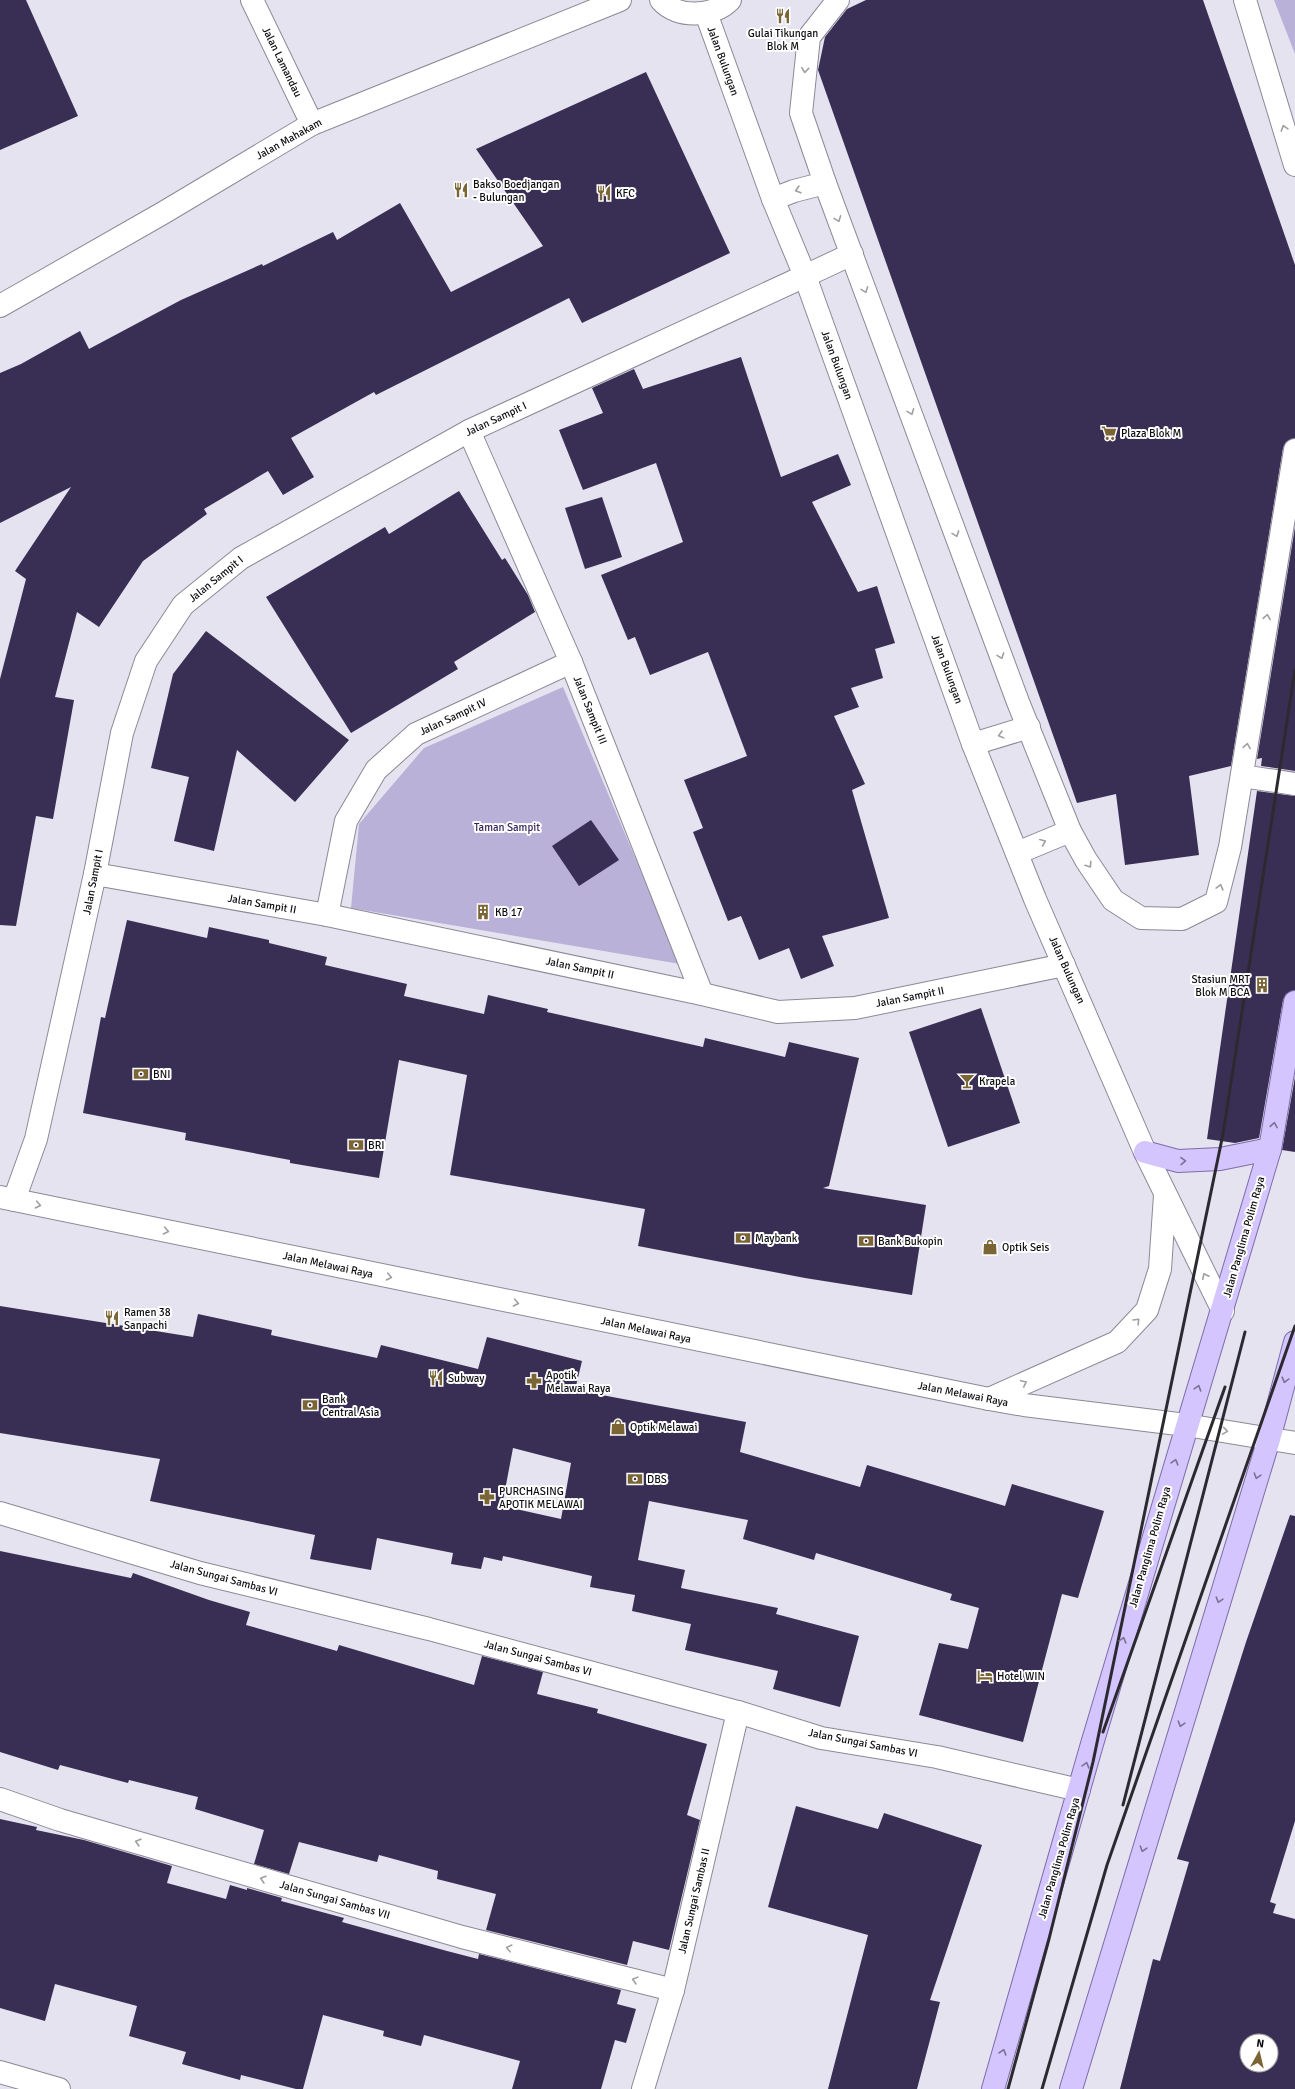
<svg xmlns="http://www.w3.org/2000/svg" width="1295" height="2089" viewBox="0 0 1295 2089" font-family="Signika,sans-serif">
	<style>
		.green { fill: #b9b1d8 }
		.building { fill: #392f54; fill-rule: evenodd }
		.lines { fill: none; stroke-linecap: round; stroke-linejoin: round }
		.service-casing { stroke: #8c8995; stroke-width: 24 }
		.minor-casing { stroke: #8c8995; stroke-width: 24 }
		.tertiary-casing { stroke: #8c8995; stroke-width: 24 }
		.secondary-casing { stroke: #8c8995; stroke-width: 24 }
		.primary-casing { stroke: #7c6caa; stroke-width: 24 }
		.service { stroke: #fff; stroke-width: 22 }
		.minor { stroke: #fff; stroke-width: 22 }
		.tertiary { stroke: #fff; stroke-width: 22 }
		.secondary { stroke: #fff; stroke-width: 22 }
		.primary { stroke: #d4c5fe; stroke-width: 22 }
		.rail { stroke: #2c2a30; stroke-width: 3 }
		.oneway { stroke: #9f9ea0 }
		.oneway2 { stroke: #7b7293 }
		.labels { text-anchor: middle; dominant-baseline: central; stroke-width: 4; stroke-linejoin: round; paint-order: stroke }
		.poi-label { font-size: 11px; fill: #0e0d11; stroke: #fff; text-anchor: start }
		.street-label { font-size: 11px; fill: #0e0d11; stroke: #fff }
		.park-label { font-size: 11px; fill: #36255d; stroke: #fff }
	</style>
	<rect width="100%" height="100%" fill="#e5e3f0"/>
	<g class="green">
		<path d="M 1274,0 L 1295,0 L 1295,54 Z"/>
		<path d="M 563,687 L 680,964 L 351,908 L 359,824 L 424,748 Z"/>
	</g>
	<g class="building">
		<path d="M 0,0 L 26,0 L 78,116 L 0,150 Z"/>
		<path d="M 866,0 L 1203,0 L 1295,265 L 1295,438 L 1286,442 L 1283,448 L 1231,766 L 1189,776 L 1199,855 L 1125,865 L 1116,794 L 1077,803 L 818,70 L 825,37 L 847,9 Z"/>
		<path d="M 646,72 L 730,253 L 582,323 L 569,298 L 376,395 L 374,392 L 291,438 L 314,477 L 283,495 L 268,471 L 204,509 L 207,514 L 143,561 L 99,627 L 77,612 L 55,697 L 74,700 L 53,819 L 36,816 L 16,926 L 0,925 L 0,679 L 26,579 L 15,571 L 71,487 L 0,523 L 0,373 L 21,364 L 80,331 L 89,349 L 181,300 L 262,264 L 263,266 L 333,232 L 337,240 L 400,203 L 451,292 L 543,246 L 476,149 Z"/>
		<path d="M 741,357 L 781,477 L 838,454 L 851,485 L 812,502 L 858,592 L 877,586 L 895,643 L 875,649 L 883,678 L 851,688 L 859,707 L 834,716 L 865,784 L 852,790 L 889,918 L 822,936 L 834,966 L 801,979 L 789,948 L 759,960 L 741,916 L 728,921 L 693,832 L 703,828 L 684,780 L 747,756 L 708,652 L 650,675 L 635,637 L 628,640 L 601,575 L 683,542 L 656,463 L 583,490 L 559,430 L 603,413 L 592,388 L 634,369 L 643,389 Z"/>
		<path d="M 459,491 L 502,560 L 505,558 L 528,595 L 535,612 L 454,662 L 458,669 L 351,733 L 266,597 L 385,527 L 389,534 Z"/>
		<path d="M 602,497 L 622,557 L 585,569 L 565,508 Z"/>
		<path d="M 1295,527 L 1295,771 L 1261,766 L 1262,758 L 1257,759 Z"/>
		<path d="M 206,631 L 349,740 L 295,802 L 237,750 L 214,851 L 174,841 L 189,777 L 151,768 L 173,674 Z"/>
		<path d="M 1257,791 L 1295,796 L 1295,990 L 1286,994 L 1283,1000 L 1259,1138 L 1235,1143 L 1207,1139 Z"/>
		<path d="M 591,820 L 619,860 L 579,886 L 552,846 Z"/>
		<path d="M 127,920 L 207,938 L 209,927 L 269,940 L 269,943 L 327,957 L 325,965 L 407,984 L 404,996 L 484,1014 L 488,995 L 548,1009 L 547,1012 L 703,1047 L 705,1038 L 785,1057 L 789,1042 L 859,1058 L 829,1186 L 823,1188 L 926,1205 L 912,1295 L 805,1278 L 638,1246 L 645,1209 L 450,1175 L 467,1075 L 399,1060 L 379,1178 L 290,1163 L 290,1160 L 185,1140 L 186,1133 L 83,1113 L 101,1017 L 105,1018 Z"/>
		<path d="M 981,1008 L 1020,1123 L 948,1147 L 909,1032 Z"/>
		<path d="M 1295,1077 L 1295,1152 L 1282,1150 Z"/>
		<path d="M 0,1306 L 193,1337 L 198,1314 L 272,1330 L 271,1335 L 377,1358 L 381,1345 L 478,1369 L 487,1337 L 582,1361 L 575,1390 L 746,1422 L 740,1452 L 860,1487 L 867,1465 L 1005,1506 L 1012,1484 L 1104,1511 L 1078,1598 L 1062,1594 L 1023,1742 L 919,1715 L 939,1643 L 968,1649 L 979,1608 L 950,1600 L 952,1594 L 816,1553 L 814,1560 L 743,1539 L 748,1520 L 649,1501 L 638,1560 L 685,1570 L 681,1588 L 778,1608 L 776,1614 L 859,1636 L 840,1707 L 773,1689 L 778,1671 L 685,1650 L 691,1624 L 632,1611 L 635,1595 L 590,1587 L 592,1576 L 503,1556 L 502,1561 L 484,1557 L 481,1569 L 451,1564 L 453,1553 L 377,1538 L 371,1570 L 310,1559 L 315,1535 L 150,1501 L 160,1459 L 0,1433 ZM 513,1448 L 571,1463 L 561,1519 L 502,1506 Z"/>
		<path d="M 1290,1515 L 1295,1516 L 1295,1821 L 1270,1902 L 1276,1904 L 1273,1913 L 1295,1919 L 1295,2089 L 1120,2089 L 1153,1959 L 1160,1961 L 1189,1862 L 1177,1859 L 1246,1642 ZM 1247,2041 L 1271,2041 L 1271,2065 L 1247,2065 Z"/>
		<path d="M 0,1551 L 131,1578 L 133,1573 L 209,1600 L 250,1612 L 246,1625 L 337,1651 L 339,1645 L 474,1685 L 482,1656 L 543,1672 L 537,1694 L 598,1709 L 597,1713 L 707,1744 L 687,1815 L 700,1820 L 669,1950 L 633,1941 L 627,1965 L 486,1930 L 496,1894 L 437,1879 L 438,1871 L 379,1855 L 377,1862 L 299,1842 L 289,1874 L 254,1864 L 264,1830 L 195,1809 L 198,1797 L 129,1780 L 128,1783 L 60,1765 L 58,1770 L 0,1752 Z"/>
		<path d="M 796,1806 L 878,1829 L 884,1813 L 982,1845 L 930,2000 L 940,2002 L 917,2089 L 828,2089 L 868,1935 L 768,1907 Z"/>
		<path d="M 0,1819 L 37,1827 L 36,1830 L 84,1840 L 172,1866 L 167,1883 L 226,1899 L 230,1885 L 247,1890 L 247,1888 L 282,1898 L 281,1901 L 344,1918 L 342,1922 L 447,1951 L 478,1959 L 479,1954 L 621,1990 L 617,2004 L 636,2009 L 626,2043 L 615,2040 L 601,2089 L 512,2089 L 520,2061 L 424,2035 L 421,2046 L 383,2036 L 384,2031 L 323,2015 L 303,2089 L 296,2089 L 241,2075 L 240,2080 L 182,2064 L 186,2052 L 129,2036 L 137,2006 L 55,1984 L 45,2021 L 0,2008 Z"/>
	</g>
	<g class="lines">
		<g class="service-casing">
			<g id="service">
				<path d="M 838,0 L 809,37 L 801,113 L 825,183 L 1018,702 L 1070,831 L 1086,860 L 1113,900 L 1141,918 L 1182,919 L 1216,902 L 1230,847 L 1295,450"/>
				<path d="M 1245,0 L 1295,165"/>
				<path d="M 773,199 L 794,191 L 825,183"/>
				<path d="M 805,276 L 852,254"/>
				<path d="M 973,744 L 1029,727"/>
				<path d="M 1242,776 L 1295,784"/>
				<path d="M 1017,853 L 1070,831"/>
			</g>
		</g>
		<g class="minor-casing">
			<g id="minor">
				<path d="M 252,0 L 312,124"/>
				<path d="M 0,306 L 163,213 L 312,124 L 620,0"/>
				<path d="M 469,431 L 571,662 L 702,994"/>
				<path d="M 95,874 L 327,915 L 702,994 L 778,1012 L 855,1008 L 1064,965"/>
				<path d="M 327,915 L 346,821 L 376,770 L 416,734 L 571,662"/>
				<path d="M 14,1200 L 36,1139 L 95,874 L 122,733 L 146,661 L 183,605 L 241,558 L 469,431 L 805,276"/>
				<path d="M 0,1513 L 200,1573 L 429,1629 L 738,1712 L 821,1738 L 937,1757 L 1079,1790"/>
				<path d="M 0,1799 L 60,1820 L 462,1937 L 673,1990"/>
				<path d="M 0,2072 L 59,2089"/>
				<path d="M 643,2089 L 673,1990 L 738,1712"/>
			</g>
		</g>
		<g class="tertiary-casing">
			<g id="tertiary">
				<path d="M 661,0 C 677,19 714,17 730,0"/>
				<path d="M 706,13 L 773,199 L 805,276 L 973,744 L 1035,899 L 1145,1152 L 1223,1311"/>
			</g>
		</g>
		<g class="secondary-casing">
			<g id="secondary">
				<path d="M 0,1197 L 989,1399 L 1024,1405 L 1186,1425 L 1295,1443"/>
				<path d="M 989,1399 L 1117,1342 L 1147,1310 L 1160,1269 L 1165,1195"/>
			</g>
		</g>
		<g class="primary-casing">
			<g id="primary">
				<path d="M 1145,1152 L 1178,1161 L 1220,1159 L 1270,1149"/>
				<path d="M 993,2089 L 1092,1744 L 1270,1149 L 1295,1002"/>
				<path d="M 1071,2089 L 1269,1439 L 1295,1342"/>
			</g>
		</g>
		<use href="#service" class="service"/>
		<use href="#minor" class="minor"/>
		<use href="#tertiary" class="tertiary"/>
		<use href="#secondary" class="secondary"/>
		<use href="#primary" class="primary"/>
		<g class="rail">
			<path d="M 1103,1732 L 1225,1387"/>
			<path d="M 1123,1805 L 1245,1332"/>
			<path d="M 1008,2089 L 1049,1939 L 1093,1762 L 1223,1134 L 1295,670"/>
			<path d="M 1042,2089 L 1107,1865 L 1295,1326"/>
		</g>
	</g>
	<defs><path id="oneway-chevron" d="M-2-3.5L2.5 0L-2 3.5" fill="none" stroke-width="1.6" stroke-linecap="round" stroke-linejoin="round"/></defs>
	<g class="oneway">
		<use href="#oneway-chevron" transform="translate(805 70) rotate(96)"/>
		<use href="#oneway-chevron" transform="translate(1284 128) rotate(-107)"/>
		<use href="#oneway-chevron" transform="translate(798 190) rotate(164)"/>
		<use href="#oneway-chevron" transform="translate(838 219) rotate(69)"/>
		<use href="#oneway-chevron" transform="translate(865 290) rotate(69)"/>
		<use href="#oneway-chevron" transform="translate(911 412) rotate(69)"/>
		<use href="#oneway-chevron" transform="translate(956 534) rotate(70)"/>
		<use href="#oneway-chevron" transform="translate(1267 617) rotate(-81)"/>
		<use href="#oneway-chevron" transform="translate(1001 656) rotate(70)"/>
		<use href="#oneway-chevron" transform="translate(1001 735) rotate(165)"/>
		<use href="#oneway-chevron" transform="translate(1247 746) rotate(-81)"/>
		<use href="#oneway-chevron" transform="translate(1043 842) rotate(-23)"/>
		<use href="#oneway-chevron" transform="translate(1089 865) rotate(56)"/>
		<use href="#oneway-chevron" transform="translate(1220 887) rotate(-75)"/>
		<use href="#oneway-chevron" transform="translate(38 1205) rotate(12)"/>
		<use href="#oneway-chevron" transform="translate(166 1231) rotate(12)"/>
		<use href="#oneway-chevron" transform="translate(1205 1276) rotate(-116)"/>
		<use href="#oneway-chevron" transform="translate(389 1277) rotate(12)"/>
		<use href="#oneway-chevron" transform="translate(516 1303) rotate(12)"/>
		<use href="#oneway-chevron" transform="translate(1137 1321) rotate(-46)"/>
		<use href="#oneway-chevron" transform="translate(1024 1383) rotate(-25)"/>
		<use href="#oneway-chevron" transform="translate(1225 1431) rotate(9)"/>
		<use href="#oneway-chevron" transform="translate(138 1842) rotate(-164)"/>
		<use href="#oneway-chevron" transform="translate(263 1879) rotate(-164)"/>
		<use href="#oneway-chevron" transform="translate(509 1948) rotate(-166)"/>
		<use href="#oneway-chevron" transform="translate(635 1980) rotate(-165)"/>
	</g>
	<g class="oneway2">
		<use href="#oneway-chevron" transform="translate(1274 1125) rotate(-80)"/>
		<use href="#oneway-chevron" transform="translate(1183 1161) rotate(-1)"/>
		<use href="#oneway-chevron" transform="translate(1285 1380) rotate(105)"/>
		<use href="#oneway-chevron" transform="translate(1198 1388) rotate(-72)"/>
		<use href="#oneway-chevron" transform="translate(1175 1462) rotate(-74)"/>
		<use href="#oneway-chevron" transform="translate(1257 1476) rotate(107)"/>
		<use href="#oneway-chevron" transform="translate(1219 1600) rotate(107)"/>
		<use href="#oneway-chevron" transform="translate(1123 1640) rotate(-74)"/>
		<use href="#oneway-chevron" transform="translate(1181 1724) rotate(107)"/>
		<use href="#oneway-chevron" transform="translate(1086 1765) rotate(-74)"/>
		<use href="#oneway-chevron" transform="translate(1143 1849) rotate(107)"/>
		<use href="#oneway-chevron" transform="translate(1003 2052) rotate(-74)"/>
	</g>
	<defs>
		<g id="restaurant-bare" transform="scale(1.2)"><path d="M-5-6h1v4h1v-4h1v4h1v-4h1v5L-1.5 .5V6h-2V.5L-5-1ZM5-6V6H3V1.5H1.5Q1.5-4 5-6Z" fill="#7b6534" stroke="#fff" stroke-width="2.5" paint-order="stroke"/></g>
		<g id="supermarket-bare" transform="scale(1.2)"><path d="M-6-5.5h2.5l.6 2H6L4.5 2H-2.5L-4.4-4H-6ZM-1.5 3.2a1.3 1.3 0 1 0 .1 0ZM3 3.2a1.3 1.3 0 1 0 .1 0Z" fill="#7b6534" stroke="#fff" stroke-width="2.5" paint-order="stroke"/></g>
		<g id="building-bare" transform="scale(1.2)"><path d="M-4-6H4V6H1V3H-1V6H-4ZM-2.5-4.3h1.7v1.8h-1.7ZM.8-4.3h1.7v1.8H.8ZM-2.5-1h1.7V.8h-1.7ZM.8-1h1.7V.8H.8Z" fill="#7b6534" stroke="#fff" stroke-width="2.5" paint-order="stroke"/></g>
		<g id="bank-bare" transform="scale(1.2)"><path d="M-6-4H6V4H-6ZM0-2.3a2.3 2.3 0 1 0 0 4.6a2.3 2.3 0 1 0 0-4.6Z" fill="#7b6534" stroke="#fff" stroke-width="2.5" paint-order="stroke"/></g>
		<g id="bar-bare" transform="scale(1.2)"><path d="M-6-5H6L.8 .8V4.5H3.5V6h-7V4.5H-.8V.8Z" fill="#7b6534" stroke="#fff" stroke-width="2.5" paint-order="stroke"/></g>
		<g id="shop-bare" transform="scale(1.2)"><path d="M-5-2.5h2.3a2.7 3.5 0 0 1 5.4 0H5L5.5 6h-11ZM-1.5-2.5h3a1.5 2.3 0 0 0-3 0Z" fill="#7b6534" stroke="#fff" stroke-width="2.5" paint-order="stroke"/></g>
		<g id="pharmacy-bare" transform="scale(1.2)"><path d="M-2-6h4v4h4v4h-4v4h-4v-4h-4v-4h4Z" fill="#7b6534" stroke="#fff" stroke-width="2.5" paint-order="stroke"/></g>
		<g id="hotel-bare" transform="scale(1.2)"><path d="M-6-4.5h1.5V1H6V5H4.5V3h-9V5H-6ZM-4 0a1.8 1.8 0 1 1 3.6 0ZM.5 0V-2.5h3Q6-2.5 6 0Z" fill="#7b6534" stroke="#fff" stroke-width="2.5" paint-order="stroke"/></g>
	</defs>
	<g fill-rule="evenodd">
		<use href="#restaurant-bare" x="783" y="16"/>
		<use href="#restaurant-bare" x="461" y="190"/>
		<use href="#restaurant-bare" x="604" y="193"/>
		<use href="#supermarket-bare" x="1109" y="433"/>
		<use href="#building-bare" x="483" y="912"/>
		<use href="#building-bare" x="1262" y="985"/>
		<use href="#bank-bare" x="141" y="1074"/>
		<use href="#bar-bare" x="967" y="1081"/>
		<use href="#bank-bare" x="356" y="1145"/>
		<use href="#bank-bare" x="743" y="1238"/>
		<use href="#bank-bare" x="866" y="1241"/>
		<use href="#shop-bare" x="990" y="1247"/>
		<use href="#restaurant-bare" x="112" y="1318"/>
		<use href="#restaurant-bare" x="436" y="1378"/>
		<use href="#pharmacy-bare" x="534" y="1381"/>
		<use href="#bank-bare" x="310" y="1405"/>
		<use href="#shop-bare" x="618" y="1427"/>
		<use href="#bank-bare" x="635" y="1479"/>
		<use href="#pharmacy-bare" x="487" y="1497"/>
		<use href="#hotel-bare" x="985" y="1676"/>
	</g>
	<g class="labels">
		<g class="poi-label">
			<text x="783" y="33" text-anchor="middle">Gulai Tikungan<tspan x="783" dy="13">Blok M</tspan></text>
			<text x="473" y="184">Bakso Boedjangan<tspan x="473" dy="13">- Bulungan</tspan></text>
			<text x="616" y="193">KFC</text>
			<text x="1121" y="433">Plaza Blok M</text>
			<text x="495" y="912">KB 17</text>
			<text x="1250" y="979" text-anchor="end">Stasiun MRT<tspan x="1250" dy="13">Blok M BCA</tspan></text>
			<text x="153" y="1074">BNI</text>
			<text x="979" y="1081">Krapela</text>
			<text x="368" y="1145">BRI</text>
			<text x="755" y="1238">Maybank</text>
			<text x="878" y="1241">Bank Bukopin</text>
			<text x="1002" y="1247">Optik Seis</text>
			<text x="124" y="1312">Ramen 38<tspan x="124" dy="13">Sanpachi</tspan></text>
			<text x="546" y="1375">Apotik<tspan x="546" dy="13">Melawai Raya</tspan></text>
			<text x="448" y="1378">Subway</text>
			<text x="322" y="1399">Bank<tspan x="322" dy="13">Central Asia</tspan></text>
			<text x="630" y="1427">Optik Melawai</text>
			<text x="647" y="1479">DBS</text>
			<text x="499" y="1491">PURCHASING<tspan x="499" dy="13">APOTIK MELAWAI</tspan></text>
			<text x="997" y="1676">Hotel WIN</text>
		</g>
		<g class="street-label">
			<text transform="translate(723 61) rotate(70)">Jalan Bulungan</text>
			<text transform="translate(282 62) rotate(64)">Jalan Lamandau</text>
			<text transform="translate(289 139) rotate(-29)">Jalan Mahakam</text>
			<text transform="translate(837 365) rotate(70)">Jalan Bulungan</text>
			<text transform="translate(496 419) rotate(-25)">Jalan Sampit I</text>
			<text transform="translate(216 579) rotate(-39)">Jalan Sampit I</text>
			<text transform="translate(947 669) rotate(70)">Jalan Bulungan</text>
			<text transform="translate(590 710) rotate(68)">Jalan Sampit III</text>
			<text transform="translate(453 717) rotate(-25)">Jalan Sampit IV</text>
			<text transform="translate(93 882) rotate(-79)">Jalan Sampit I</text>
			<text transform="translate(262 904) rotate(10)">Jalan Sampit II</text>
			<text transform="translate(580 968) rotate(12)">Jalan Sampit II</text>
			<text transform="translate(1067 970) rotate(66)">Jalan Bulungan</text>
			<text transform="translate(910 997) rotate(-11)">Jalan Sampit II</text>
			<text transform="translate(1244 1237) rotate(-74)">Jalan Panglima Polim Raya</text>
			<text transform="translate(328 1265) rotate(12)">Jalan Melawai Raya</text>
			<text transform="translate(646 1330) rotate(12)">Jalan Melawai Raya</text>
			<text transform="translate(963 1394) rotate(11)">Jalan Melawai Raya</text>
			<text transform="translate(1150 1547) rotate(-74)">Jalan Panglima Polim Raya</text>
			<text transform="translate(224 1578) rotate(15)">Jalan Sungai Sambas VI</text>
			<text transform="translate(538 1658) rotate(15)">Jalan Sungai Sambas VI</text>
			<text transform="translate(863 1743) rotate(11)">Jalan Sungai Sambas VI</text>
			<text transform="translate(1059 1858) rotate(-74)">Jalan Panglima Polim Raya</text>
			<text transform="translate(335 1900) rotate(16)">Jalan Sungai Sambas VII</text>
			<text transform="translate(694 1901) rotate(-77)">Jalan Sungai Sambas II</text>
		</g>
		<g class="park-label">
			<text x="507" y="827">Taman Sampit</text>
		</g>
	</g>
	<g transform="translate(1259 2053) rotate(8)"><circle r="19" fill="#ffffff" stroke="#9f9ea0"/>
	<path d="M0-3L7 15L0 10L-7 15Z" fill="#7b6534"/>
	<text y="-6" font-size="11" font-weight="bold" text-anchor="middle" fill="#0e0d11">N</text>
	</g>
</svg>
